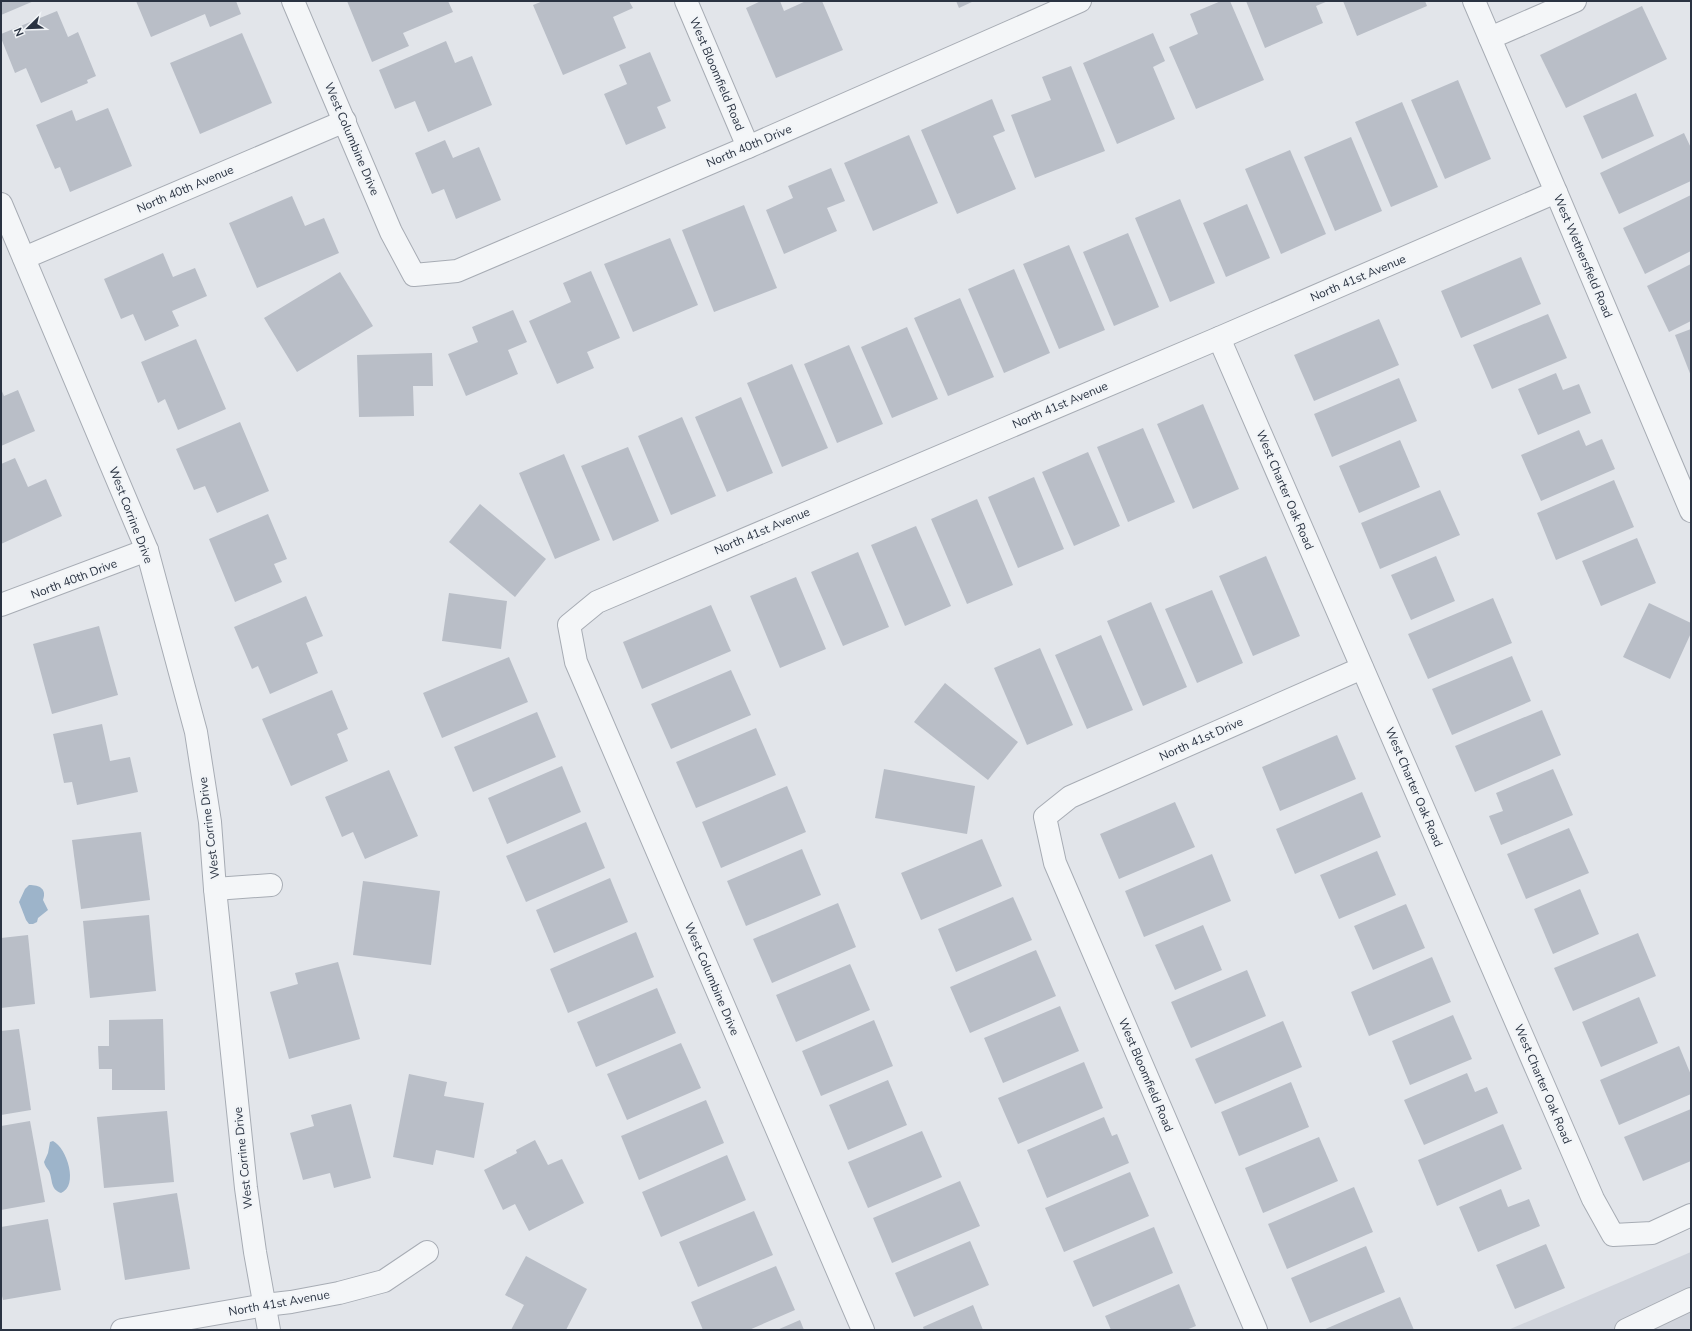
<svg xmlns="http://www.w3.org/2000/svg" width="1692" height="1331" viewBox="0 0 1692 1331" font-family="'Nunito Sans',sans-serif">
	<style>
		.built { fill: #d0d4dc }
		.water { fill: #9db4ca }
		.building { fill: #b9bec7 }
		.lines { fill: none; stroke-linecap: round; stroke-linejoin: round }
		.minor-casing { stroke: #a7acb4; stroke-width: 24 }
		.minor { stroke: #f4f6f8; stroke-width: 22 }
		.labels { text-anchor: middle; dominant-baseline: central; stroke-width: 4; stroke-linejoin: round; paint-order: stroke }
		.street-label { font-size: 12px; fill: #2a3342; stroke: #f1f4f7 }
	</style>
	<rect width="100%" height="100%" fill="#e2e5ea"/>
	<path class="built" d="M 1691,1252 L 1691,1330 L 1508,1330 Z"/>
	<g class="water">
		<path d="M 29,885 C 40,885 47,889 43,900 L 48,910 L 38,918 L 37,922 L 33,924 L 29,924 L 26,920 L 19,902 L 25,889 Z"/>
		<path d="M 53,1141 C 67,1148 79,1186 61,1193 C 50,1189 53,1180 49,1171 C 47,1168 45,1166 44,1162 L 48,1153 L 50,1142 Z"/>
	</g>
	<g class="building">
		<path d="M 1,1 L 34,1 L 1,15 Z"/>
		<path d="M 136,1 L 236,1 L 241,14 L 210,27 L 205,14 L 151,37 Z"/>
		<path d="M 347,1 L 448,1 L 453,12 L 403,33 L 409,46 L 372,62 Z"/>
		<path d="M 543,1 L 629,1 L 633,8 L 613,17 L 626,48 L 563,75 L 533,5 Z"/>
		<path d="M 761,1 L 780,1 L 784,11 L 806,1 L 822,1 L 843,50 L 776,78 L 746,8 Z"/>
		<path d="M 956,1 L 974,1 L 959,8 Z"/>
		<path d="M 1221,1 L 1230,1 L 1264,80 L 1196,109 L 1169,47 L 1198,34 L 1190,14 Z"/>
		<path d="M 1246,1 L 1328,1 L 1316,6 L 1323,23 L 1265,48 Z"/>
		<path d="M 1343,1 L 1425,1 L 1427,6 L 1357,36 Z"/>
		<path d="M 1642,6 L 1667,59 L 1566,108 L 1540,55 Z"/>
		<path d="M 57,11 L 68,37 L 78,32 L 96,76 L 87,80 L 88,83 L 41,103 L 26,68 L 15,73 L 1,38 L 1,34 Z"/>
		<path d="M 242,33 L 272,103 L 200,134 L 170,63 Z"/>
		<path d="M 1153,33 L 1165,61 L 1153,67 L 1175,119 L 1117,144 L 1083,63 Z"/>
		<path d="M 446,41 L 455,63 L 472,56 L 492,105 L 428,132 L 415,101 L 395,109 L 379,70 Z"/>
		<path d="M 650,52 L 671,101 L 657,107 L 666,128 L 626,145 L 604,94 L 627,84 L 619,65 Z"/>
		<path d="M 1071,66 L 1105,151 L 1035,178 L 1011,115 L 1051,100 L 1042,77 Z"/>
		<path d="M 1458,80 L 1491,159 L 1445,179 L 1411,100 Z"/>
		<path d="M 1636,93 L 1654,136 L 1602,159 L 1583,116 Z"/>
		<path d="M 992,99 L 1005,131 L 993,136 L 1016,189 L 957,214 L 921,130 Z"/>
		<path d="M 1402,102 L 1438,187 L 1391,207 L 1355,122 Z"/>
		<path d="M 108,108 L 132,166 L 70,192 L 60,167 L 55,169 L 36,125 L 72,110 L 76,121 Z"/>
		<path d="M 1684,133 L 1691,148 L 1691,181 L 1619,214 L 1600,173 Z"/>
		<path d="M 909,135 L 938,203 L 873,231 L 844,163 Z"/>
		<path d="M 1351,137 L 1382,211 L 1335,231 L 1304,157 Z"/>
		<path d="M 445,140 L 453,158 L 479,147 L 501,200 L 456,219 L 444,189 L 432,194 L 415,153 Z"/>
		<path d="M 1290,150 L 1326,234 L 1281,254 L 1245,169 Z"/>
		<path d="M 831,168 L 845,201 L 827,208 L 837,231 L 784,254 L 766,210 L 793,198 L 788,186 Z"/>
		<path d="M 1691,195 L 1691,251 L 1645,274 L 1623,228 Z"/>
		<path d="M 292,196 L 305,226 L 324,218 L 339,253 L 257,288 L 229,223 Z"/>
		<path d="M 1180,199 L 1215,283 L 1170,302 L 1135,218 Z"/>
		<path d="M 1247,204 L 1270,258 L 1226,277 L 1203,223 Z"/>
		<path d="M 744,205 L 777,288 L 714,312 L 682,230 Z"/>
		<path d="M 1128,233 L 1159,307 L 1114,326 L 1083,252 Z"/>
		<path d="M 670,238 L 698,305 L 633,332 L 604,264 Z"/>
		<path d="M 1069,245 L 1105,330 L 1059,349 L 1023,264 Z"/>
		<path d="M 163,253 L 173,277 L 195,268 L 207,296 L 172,311 L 179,326 L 145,341 L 133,314 L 121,319 L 104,279 Z"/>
		<path d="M 1521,257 L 1541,304 L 1461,338 L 1441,291 Z"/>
		<path d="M 1691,264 L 1691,321 L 1669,332 L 1647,286 Z"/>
		<path d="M 1014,269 L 1050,353 L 1004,373 L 968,289 Z"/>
		<path d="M 591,271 L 620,338 L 587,352 L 594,368 L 557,384 L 529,321 L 571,302 L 563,283 Z"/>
		<path d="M 340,272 L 373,326 L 297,372 L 264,318 Z"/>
		<path d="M 960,298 L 994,377 L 948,396 L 914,318 Z"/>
		<path d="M 513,310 L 527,342 L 508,350 L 518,374 L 466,396 L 448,354 L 478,342 L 472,327 Z"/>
		<path d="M 1548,314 L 1567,358 L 1492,389 L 1473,345 Z"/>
		<path d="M 1379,319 L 1399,365 L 1314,401 L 1294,355 Z"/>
		<path d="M 907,327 L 938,399 L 892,418 L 861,347 Z"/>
		<path d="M 1691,329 L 1691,376 L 1675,335 Z"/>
		<path d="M 196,339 L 226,409 L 178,430 L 165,399 L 158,403 L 141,362 Z"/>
		<path d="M 849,345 L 883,424 L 837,443 L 804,364 Z"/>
		<path d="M 432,353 L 433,386 L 413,386 L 414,416 L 359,417 L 357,355 Z"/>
		<path d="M 792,364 L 828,448 L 782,467 L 747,383 Z"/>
		<path d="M 1556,373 L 1563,390 L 1579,384 L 1591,413 L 1538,435 L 1518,389 Z"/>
		<path d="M 1399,378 L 1417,421 L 1332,457 L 1314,414 Z"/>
		<path d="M 1,389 L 4,396 L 18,390 L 35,431 L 1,446 Z"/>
		<path d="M 741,397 L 773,473 L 727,492 L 695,417 Z"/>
		<path d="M 1203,404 L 1239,489 L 1193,509 L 1157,424 Z"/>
		<path d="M 682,417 L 716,496 L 671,515 L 638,436 Z"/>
		<path d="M 240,422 L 269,491 L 217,513 L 205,486 L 194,490 L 176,449 Z"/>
		<path d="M 1143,428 L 1175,502 L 1128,522 L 1097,447 Z"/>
		<path d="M 1579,430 L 1586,446 L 1602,439 L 1615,469 L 1541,501 L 1521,455 Z"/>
		<path d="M 1400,440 L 1420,487 L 1359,513 L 1339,466 Z"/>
		<path d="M 628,447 L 659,521 L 613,541 L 581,466 Z"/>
		<path d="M 1088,452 L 1120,526 L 1074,546 L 1042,472 Z"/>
		<path d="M 564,454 L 600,540 L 555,559 L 519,473 Z"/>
		<path d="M 15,458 L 28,487 L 46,479 L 62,516 L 1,544 L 1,464 Z"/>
		<path d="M 1034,477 L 1064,549 L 1018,568 L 988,497 Z"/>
		<path d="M 1614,480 L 1634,527 L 1556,560 L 1537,513 Z"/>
		<path d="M 1440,490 L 1460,535 L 1380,569 L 1361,523 Z"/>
		<path d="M 977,499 L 1013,585 L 967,604 L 931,519 Z"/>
		<path d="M 480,504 L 546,559 L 515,597 L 449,542 Z"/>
		<path d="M 268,514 L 287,559 L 274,564 L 282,582 L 235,602 L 209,539 Z"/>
		<path d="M 916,526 L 951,606 L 905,626 L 871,545 Z"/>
		<path d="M 1637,538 L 1656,583 L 1601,606 L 1582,561 Z"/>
		<path d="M 858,552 L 889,627 L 843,646 L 811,572 Z"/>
		<path d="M 1266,556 L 1300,636 L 1253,656 L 1219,576 Z"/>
		<path d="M 1436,556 L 1455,601 L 1411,620 L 1391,575 Z"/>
		<path d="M 796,577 L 826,649 L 780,668 L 750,596 Z"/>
		<path d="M 1212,590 L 1243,663 L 1197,683 L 1165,609 Z"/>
		<path d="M 449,593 L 507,601 L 501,649 L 442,641 Z"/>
		<path d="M 306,596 L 323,636 L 306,643 L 318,673 L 270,694 L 258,666 L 252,669 L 234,627 Z"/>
		<path d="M 1493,598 L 1512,643 L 1428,679 L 1408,634 Z"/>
		<path d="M 1151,602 L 1187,687 L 1143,706 L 1107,621 Z"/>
		<path d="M 1649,603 L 1691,623 L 1691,633 L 1670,679 L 1623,657 Z"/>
		<path d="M 711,605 L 731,651 L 642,689 L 623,642 Z"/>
		<path d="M 99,626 L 118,695 L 52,714 L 33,644 Z"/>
		<path d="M 1101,635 L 1133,710 L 1087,729 L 1055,655 Z"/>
		<path d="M 1040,648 L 1073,725 L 1027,745 L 994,668 Z"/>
		<path d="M 1512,656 L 1531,701 L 1452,735 L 1432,689 Z"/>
		<path d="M 509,657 L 528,702 L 442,738 L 423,693 Z"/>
		<path d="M 731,670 L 751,715 L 671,749 L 651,704 Z"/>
		<path d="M 945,683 L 1018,742 L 988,780 L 914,722 Z"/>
		<path d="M 332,690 L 348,729 L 337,734 L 348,761 L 291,786 L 262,719 Z"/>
		<path d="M 1542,710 L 1561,755 L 1475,792 L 1455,746 Z"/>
		<path d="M 537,712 L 556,757 L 473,792 L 454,747 Z"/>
		<path d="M 102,724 L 110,761 L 130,757 L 138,792 L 77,805 L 72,782 L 64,783 L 53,734 Z"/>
		<path d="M 756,728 L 776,775 L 696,808 L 676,762 Z"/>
		<path d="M 1337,735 L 1356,779 L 1280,811 L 1262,767 Z"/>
		<path d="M 562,766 L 581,812 L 507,844 L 488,798 Z"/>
		<path d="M 884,769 L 975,786 L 967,834 L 875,818 Z"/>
		<path d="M 1553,769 L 1573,815 L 1501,845 L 1489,816 L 1503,811 L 1496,793 Z"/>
		<path d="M 389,770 L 418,836 L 365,859 L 353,832 L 342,837 L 325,797 Z"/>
		<path d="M 787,786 L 806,832 L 721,868 L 702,822 Z"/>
		<path d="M 1362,792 L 1381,837 L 1295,874 L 1276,829 Z"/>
		<path d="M 1175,802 L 1195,847 L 1119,879 L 1100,834 Z"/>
		<path d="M 586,822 L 605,868 L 526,902 L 506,856 Z"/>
		<path d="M 1569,828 L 1589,873 L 1526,899 L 1507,854 Z"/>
		<path d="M 141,832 L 150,900 L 81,909 L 72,840 Z"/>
		<path d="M 982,839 L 1002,886 L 921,920 L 901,873 Z"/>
		<path d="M 802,849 L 821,895 L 746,926 L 727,881 Z"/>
		<path d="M 1377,851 L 1396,895 L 1339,919 L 1320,875 Z"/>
		<path d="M 1212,854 L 1231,901 L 1144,937 L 1125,891 Z"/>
		<path d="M 610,878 L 628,922 L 554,953 L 536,910 Z"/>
		<path d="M 363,881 L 440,891 L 431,965 L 353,955 Z"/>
		<path d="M 1580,889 L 1599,934 L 1553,954 L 1534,909 Z"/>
		<path d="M 1013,897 L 1032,940 L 956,972 L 938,929 Z"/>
		<path d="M 838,903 L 856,947 L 772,983 L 753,939 Z"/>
		<path d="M 1406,904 L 1425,948 L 1373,970 L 1354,926 Z"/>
		<path d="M 149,915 L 156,991 L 90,998 L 83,921 Z"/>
		<path d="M 1203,925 L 1222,970 L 1175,990 L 1155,945 Z"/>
		<path d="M 636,932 L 654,977 L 568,1013 L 550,969 Z"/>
		<path d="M 1638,933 L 1656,976 L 1573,1011 L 1554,968 Z"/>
		<path d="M 28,935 L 35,1004 L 1,1008 L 1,938 Z"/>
		<path d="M 1036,950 L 1056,996 L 970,1033 L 950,987 Z"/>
		<path d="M 1432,957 L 1451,1002 L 1369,1036 L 1351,992 Z"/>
		<path d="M 338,962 L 360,1039 L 289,1059 L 270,992 L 298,984 L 295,973 Z"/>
		<path d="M 850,964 L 870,1010 L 796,1042 L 776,995 Z"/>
		<path d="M 1247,970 L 1266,1016 L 1191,1048 L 1171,1002 Z"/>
		<path d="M 657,988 L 676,1033 L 596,1067 L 577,1022 Z"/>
		<path d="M 1639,997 L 1658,1043 L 1601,1067 L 1582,1022 Z"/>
		<path d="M 1060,1006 L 1079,1051 L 1003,1083 L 984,1038 Z"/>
		<path d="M 1453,1015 L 1472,1059 L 1410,1085 L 1392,1041 Z"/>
		<path d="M 163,1019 L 165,1090 L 112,1090 L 112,1069 L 99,1069 L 98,1046 L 109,1046 L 109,1020 Z"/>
		<path d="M 874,1020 L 893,1066 L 821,1096 L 802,1051 Z"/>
		<path d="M 1283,1021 L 1302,1067 L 1215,1104 L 1195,1059 Z"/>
		<path d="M 19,1029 L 31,1110 L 1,1115 L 1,1031 Z"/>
		<path d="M 681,1043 L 701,1088 L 627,1120 L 607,1074 Z"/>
		<path d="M 1679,1046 L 1691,1075 L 1691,1094 L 1619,1125 L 1600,1080 Z"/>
		<path d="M 1084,1062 L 1103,1108 L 1018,1144 L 998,1098 Z"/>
		<path d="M 1467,1073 L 1475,1092 L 1487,1087 L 1498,1113 L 1424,1145 L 1404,1100 Z"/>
		<path d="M 409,1074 L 447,1082 L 444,1096 L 484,1103 L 474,1158 L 436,1150 L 433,1165 L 393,1157 Z"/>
		<path d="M 888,1080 L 907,1125 L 848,1150 L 829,1105 Z"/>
		<path d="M 1291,1082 L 1309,1127 L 1239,1156 L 1221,1112 Z"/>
		<path d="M 706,1100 L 724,1143 L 639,1180 L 621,1136 Z"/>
		<path d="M 351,1104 L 371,1178 L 334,1188 L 330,1173 L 303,1180 L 290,1133 L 314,1126 L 311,1115 Z"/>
		<path d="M 1691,1109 L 1691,1161 L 1643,1181 L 1624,1137 Z"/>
		<path d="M 167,1111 L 174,1182 L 104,1188 L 97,1117 Z"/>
		<path d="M 1104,1117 L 1112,1136 L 1117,1134 L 1129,1163 L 1047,1198 L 1027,1150 Z"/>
		<path d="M 30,1121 L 45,1202 L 1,1210 L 1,1126 Z"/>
		<path d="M 1503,1124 L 1522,1169 L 1437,1206 L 1418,1160 Z"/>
		<path d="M 922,1131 L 942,1177 L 868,1208 L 848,1162 Z"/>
		<path d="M 1319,1137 L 1338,1181 L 1263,1213 L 1245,1168 Z"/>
		<path d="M 535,1140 L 548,1165 L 562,1159 L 584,1203 L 529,1231 L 515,1204 L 503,1210 L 484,1170 L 517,1153 L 516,1150 Z"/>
		<path d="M 727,1155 L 746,1200 L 661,1237 L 642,1192 Z"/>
		<path d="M 1130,1172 L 1149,1216 L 1064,1252 L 1045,1208 Z"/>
		<path d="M 960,1181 L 980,1226 L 892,1263 L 873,1218 Z"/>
		<path d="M 1354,1187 L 1373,1232 L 1287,1269 L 1268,1224 Z"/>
		<path d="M 1501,1189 L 1508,1207 L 1529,1199 L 1540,1226 L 1478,1252 L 1459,1207 Z"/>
		<path d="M 177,1193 L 190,1269 L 125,1280 L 113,1203 Z"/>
		<path d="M 754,1211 L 773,1255 L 698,1287 L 679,1242 Z"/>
		<path d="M 48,1219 L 61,1290 L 3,1300 L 1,1292 L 1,1227 Z"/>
		<path d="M 1154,1227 L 1173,1273 L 1093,1307 L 1073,1261 Z"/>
		<path d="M 970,1241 L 989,1285 L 914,1317 L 895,1273 Z"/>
		<path d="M 1546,1244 L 1565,1288 L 1515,1309 L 1496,1265 Z"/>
		<path d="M 1366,1246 L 1385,1292 L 1310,1323 L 1291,1278 Z"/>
		<path d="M 526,1256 L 587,1289 L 566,1330 L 511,1330 L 524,1305 L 505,1295 Z"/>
		<path d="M 776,1266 L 795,1310 L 749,1330 L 703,1330 L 691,1302 Z"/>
		<path d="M 1179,1284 L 1196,1326 L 1186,1330 L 1111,1330 L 1105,1316 Z"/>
		<path d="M 1400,1297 L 1414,1330 L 1323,1330 Z"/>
		<path d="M 973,1305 L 983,1330 L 924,1330 L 923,1327 Z"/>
		<path d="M 800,1320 L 804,1330 L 777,1330 Z"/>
	</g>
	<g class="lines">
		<g class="minor-casing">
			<g id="minor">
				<path d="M 293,1 L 391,232 L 414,275 L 457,271 L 748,147 L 1080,1"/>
				<path d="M 686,1 L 748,147"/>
				<path d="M 1474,1 L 1556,192 L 1691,511"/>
				<path d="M 1490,38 L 1575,1"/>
				<path d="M 1,204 L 147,550 L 196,732 L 210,822 L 215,889 L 246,1188 L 255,1252 L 269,1330"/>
				<path d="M 24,258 L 345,121"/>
				<path d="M 1219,338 L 1593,1199 L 1613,1235 L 1652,1233 L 1691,1215"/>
				<path d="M 1,605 L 147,550"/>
				<path d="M 215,889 L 271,885"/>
				<path d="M 122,1330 L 265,1305 L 291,1302 L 339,1293 L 384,1281 L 427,1252"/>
				<path d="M 863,1330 L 576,662 L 569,625 L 597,602 L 1219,338 L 1556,192"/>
				<path d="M 1256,1330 L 1055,863 L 1045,817 L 1070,797 L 1362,668"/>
				<path d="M 1626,1330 L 1691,1299"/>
			</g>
		</g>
		<use href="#minor" class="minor"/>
	</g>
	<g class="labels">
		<g class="street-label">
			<text transform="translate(717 74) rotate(67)">West Bloomfield Road</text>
			<text transform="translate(352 139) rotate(67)">West Columbine Drive</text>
			<text transform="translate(749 146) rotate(-23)">North 40th Drive</text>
			<text transform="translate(185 189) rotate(-23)">North 40th Avenue</text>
			<text transform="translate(1583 256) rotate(67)">West Wethersfield Road</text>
			<text transform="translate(1358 278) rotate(-23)">North 41st Avenue</text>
			<text transform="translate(1060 405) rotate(-23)">North 41st Avenue</text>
			<text transform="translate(1285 490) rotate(67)">West Charter Oak Road</text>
			<text transform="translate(131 515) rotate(69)">West Corrine Drive</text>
			<text transform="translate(762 531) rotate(-23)">North 41st Avenue</text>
			<text transform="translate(74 579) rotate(-21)">North 40th Drive</text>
			<text transform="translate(1201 739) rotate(-24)">North 41st Drive</text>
			<text transform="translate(1414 787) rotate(67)">West Charter Oak Road</text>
			<text transform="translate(209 828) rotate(-97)">West Corrine Drive</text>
			<text transform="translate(712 979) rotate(67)">West Columbine Drive</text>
			<text transform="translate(1146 1075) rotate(67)">West Bloomfield Road</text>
			<text transform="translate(1543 1084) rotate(67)">West Charter Oak Road</text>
			<text transform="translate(243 1158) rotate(-96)">West Corrine Drive</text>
			<text transform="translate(279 1303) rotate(-10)">North 41st Avenue</text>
		</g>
	</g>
	<rect width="1692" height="1331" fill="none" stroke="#2a3342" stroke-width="4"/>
	<g transform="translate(28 28) rotate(247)" stroke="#f1f4f7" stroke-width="3" paint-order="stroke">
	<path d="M0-3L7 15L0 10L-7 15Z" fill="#2a3342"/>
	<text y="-6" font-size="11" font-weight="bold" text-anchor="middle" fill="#2a3342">N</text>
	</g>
</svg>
